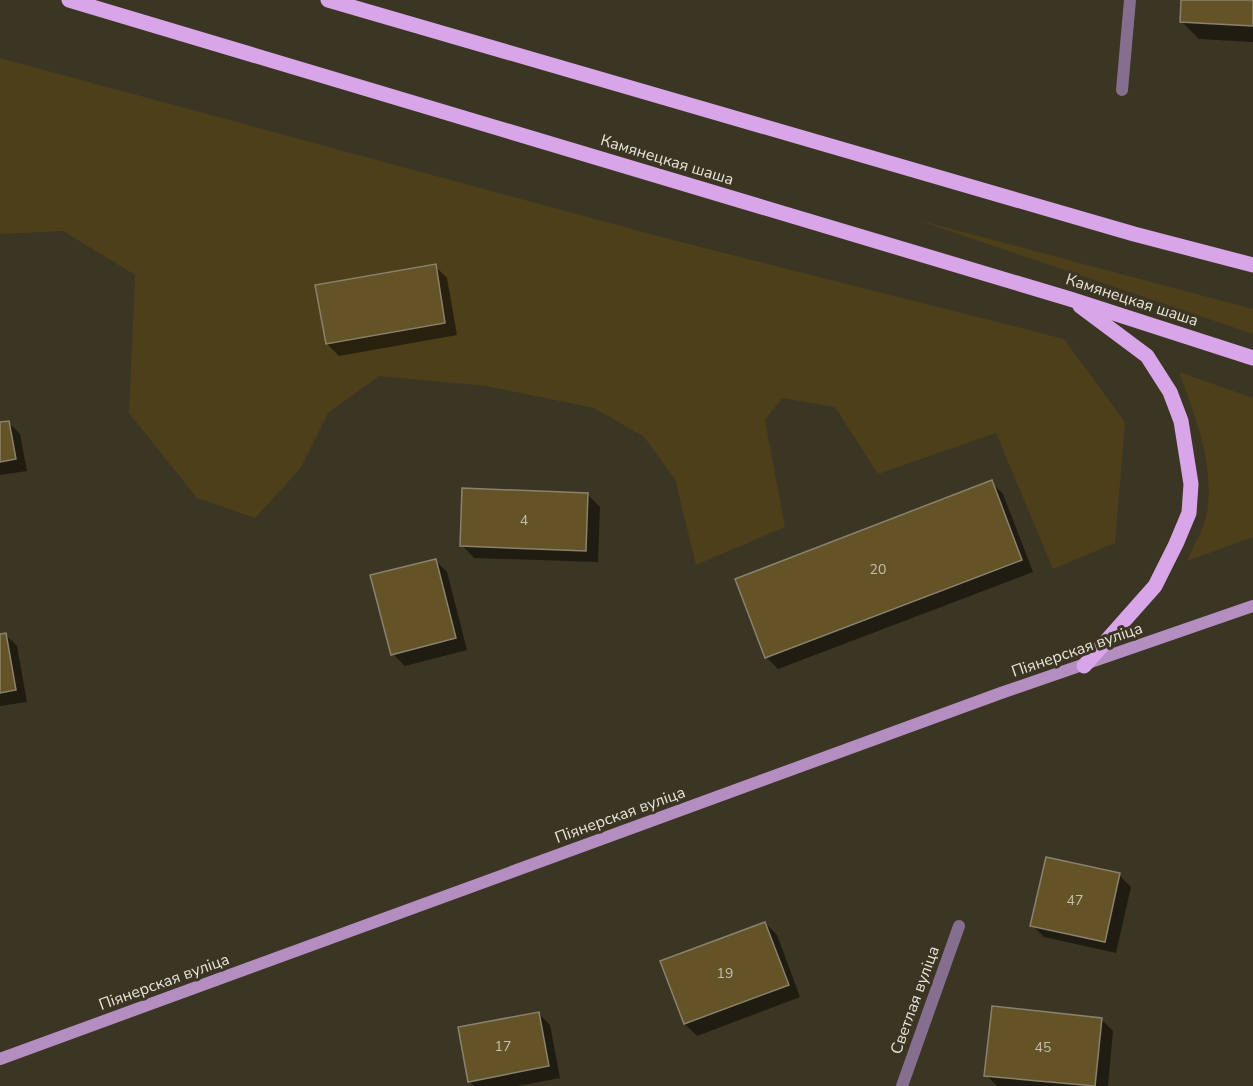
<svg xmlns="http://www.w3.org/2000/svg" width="1253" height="1086" viewBox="0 0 1253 1086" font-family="'Nunito Sans',sans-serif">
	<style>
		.green { fill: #4c3f1a }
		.shadow { fill: #0007 }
		.building { fill: #635326; stroke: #8a826e; stroke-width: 1.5 }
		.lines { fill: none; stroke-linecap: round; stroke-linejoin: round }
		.street { stroke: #866e8f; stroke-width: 12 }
		.secondary { stroke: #b48dc1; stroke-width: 12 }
		.primary { stroke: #d7a5e8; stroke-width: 15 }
		.labels { text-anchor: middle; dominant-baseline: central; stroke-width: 6; stroke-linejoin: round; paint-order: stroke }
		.number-label { font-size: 14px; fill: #c6bfac }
		.street-label { font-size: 16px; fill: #e7e3d8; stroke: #3b3523 }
	</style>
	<rect width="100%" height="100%" fill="#3b3523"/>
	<g class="green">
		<path d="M 0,58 L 665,238 L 1064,339 L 1125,422 L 1115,543 L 1053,569 L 996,433 L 878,474 L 835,407 L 782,398 L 765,420 L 785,527 L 696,565 L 675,479 L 644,437 L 594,408 L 486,386 L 379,376 L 328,413 L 300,469 L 255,518 L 197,498 L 129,413 L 135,275 L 63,231 L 0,234 Z"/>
		<path d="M 914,219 L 1253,309 L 1253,334 Z"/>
		<path d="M 1179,372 L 1253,398 L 1253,537 L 1187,561 C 1193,546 1204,529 1207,513 C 1215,466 1195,416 1179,372 Z"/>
	</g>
	<g class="shadow">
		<path d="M 1183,0 L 1253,0 L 1253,42 L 1199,39 L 1182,22 Z"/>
		<path d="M 435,266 L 447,278 L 457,335 L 339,356 L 327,344 Z"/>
		<path d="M 8,422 L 20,434 L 27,471 L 0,475 L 0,424 Z"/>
		<path d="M 991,482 L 1003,494 L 1033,572 L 778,669 L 766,657 Z"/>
		<path d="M 588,495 L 600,507 L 598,562 L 474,558 L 462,545 Z"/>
		<path d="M 435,560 L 447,572 L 467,650 L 405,666 L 393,654 Z"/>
		<path d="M 5,634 L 17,646 L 27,702 L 0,706 L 0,635 Z"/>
		<path d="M 1119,875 L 1131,887 L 1116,953 L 1044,937 L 1032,925 Z"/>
		<path d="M 765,923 L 777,935 L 800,997 L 697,1036 L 685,1024 Z"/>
		<path d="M 538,1013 L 550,1025 L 560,1078 L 518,1086 L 474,1086 L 469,1081 Z"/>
		<path d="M 1101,1019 L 1113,1031 L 1108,1086 L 997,1086 L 986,1075 Z"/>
	</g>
	<g class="building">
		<path d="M 1181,0 L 1253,0 L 1253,26 L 1180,22 Z"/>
		<path d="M 436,264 L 445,323 L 326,344 L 315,285 Z"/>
		<path d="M 9,421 L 16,459 L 0,462 L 0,422 Z"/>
		<path d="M 992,480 L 1022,560 L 765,658 L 735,579 Z"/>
		<path d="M 462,488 L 588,493 L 586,551 L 460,546 Z"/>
		<path d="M 436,559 L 456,638 L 391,655 L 370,575 Z"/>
		<path d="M 6,633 L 16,690 L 0,693 L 0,634 Z"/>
		<path d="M 1046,857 L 1120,873 L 1105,942 L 1030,926 Z"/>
		<path d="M 765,922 L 789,985 L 684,1024 L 660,961 Z"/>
		<path d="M 992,1006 L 1102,1018 L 1095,1086 L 984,1076 Z"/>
		<path d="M 539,1012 L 549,1066 L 468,1082 L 458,1027 Z"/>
	</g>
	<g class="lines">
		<g class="street">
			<path d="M 1122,90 L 1130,0"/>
			<path d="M 902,1086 L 959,926"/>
		</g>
		<path class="secondary" d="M 0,1059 L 1001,693 L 1253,606"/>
		<g class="primary">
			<path d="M 69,0 L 1070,299 L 1253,358"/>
			<path d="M 328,0 L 1134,234 L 1253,265"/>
			<path d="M 1080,306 L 1147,356 L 1170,392 L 1181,421 L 1191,484 L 1189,513 L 1176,544 L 1155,586 L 1084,666"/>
		</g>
	</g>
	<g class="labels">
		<g class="number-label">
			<text x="524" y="520">4</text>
			<text x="878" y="569">20</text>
			<text x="1075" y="900">47</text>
			<text x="725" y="973">19</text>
			<text x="503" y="1046">17</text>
			<text x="1043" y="1047">45</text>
		</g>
		<g class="street-label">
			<text transform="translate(667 160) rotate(17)">Камянецкая шаша</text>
			<text transform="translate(1132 300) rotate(18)">Камянецкая шаша</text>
			<text transform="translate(1077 650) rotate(-19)">Піянерская вуліца</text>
			<text transform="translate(620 815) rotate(-20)">Піянерская вуліца</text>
			<text transform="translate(164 982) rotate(-20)">Піянерская вуліца</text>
			<text transform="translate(915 1000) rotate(-70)">Светлая вуліца</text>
		</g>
	</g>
</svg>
